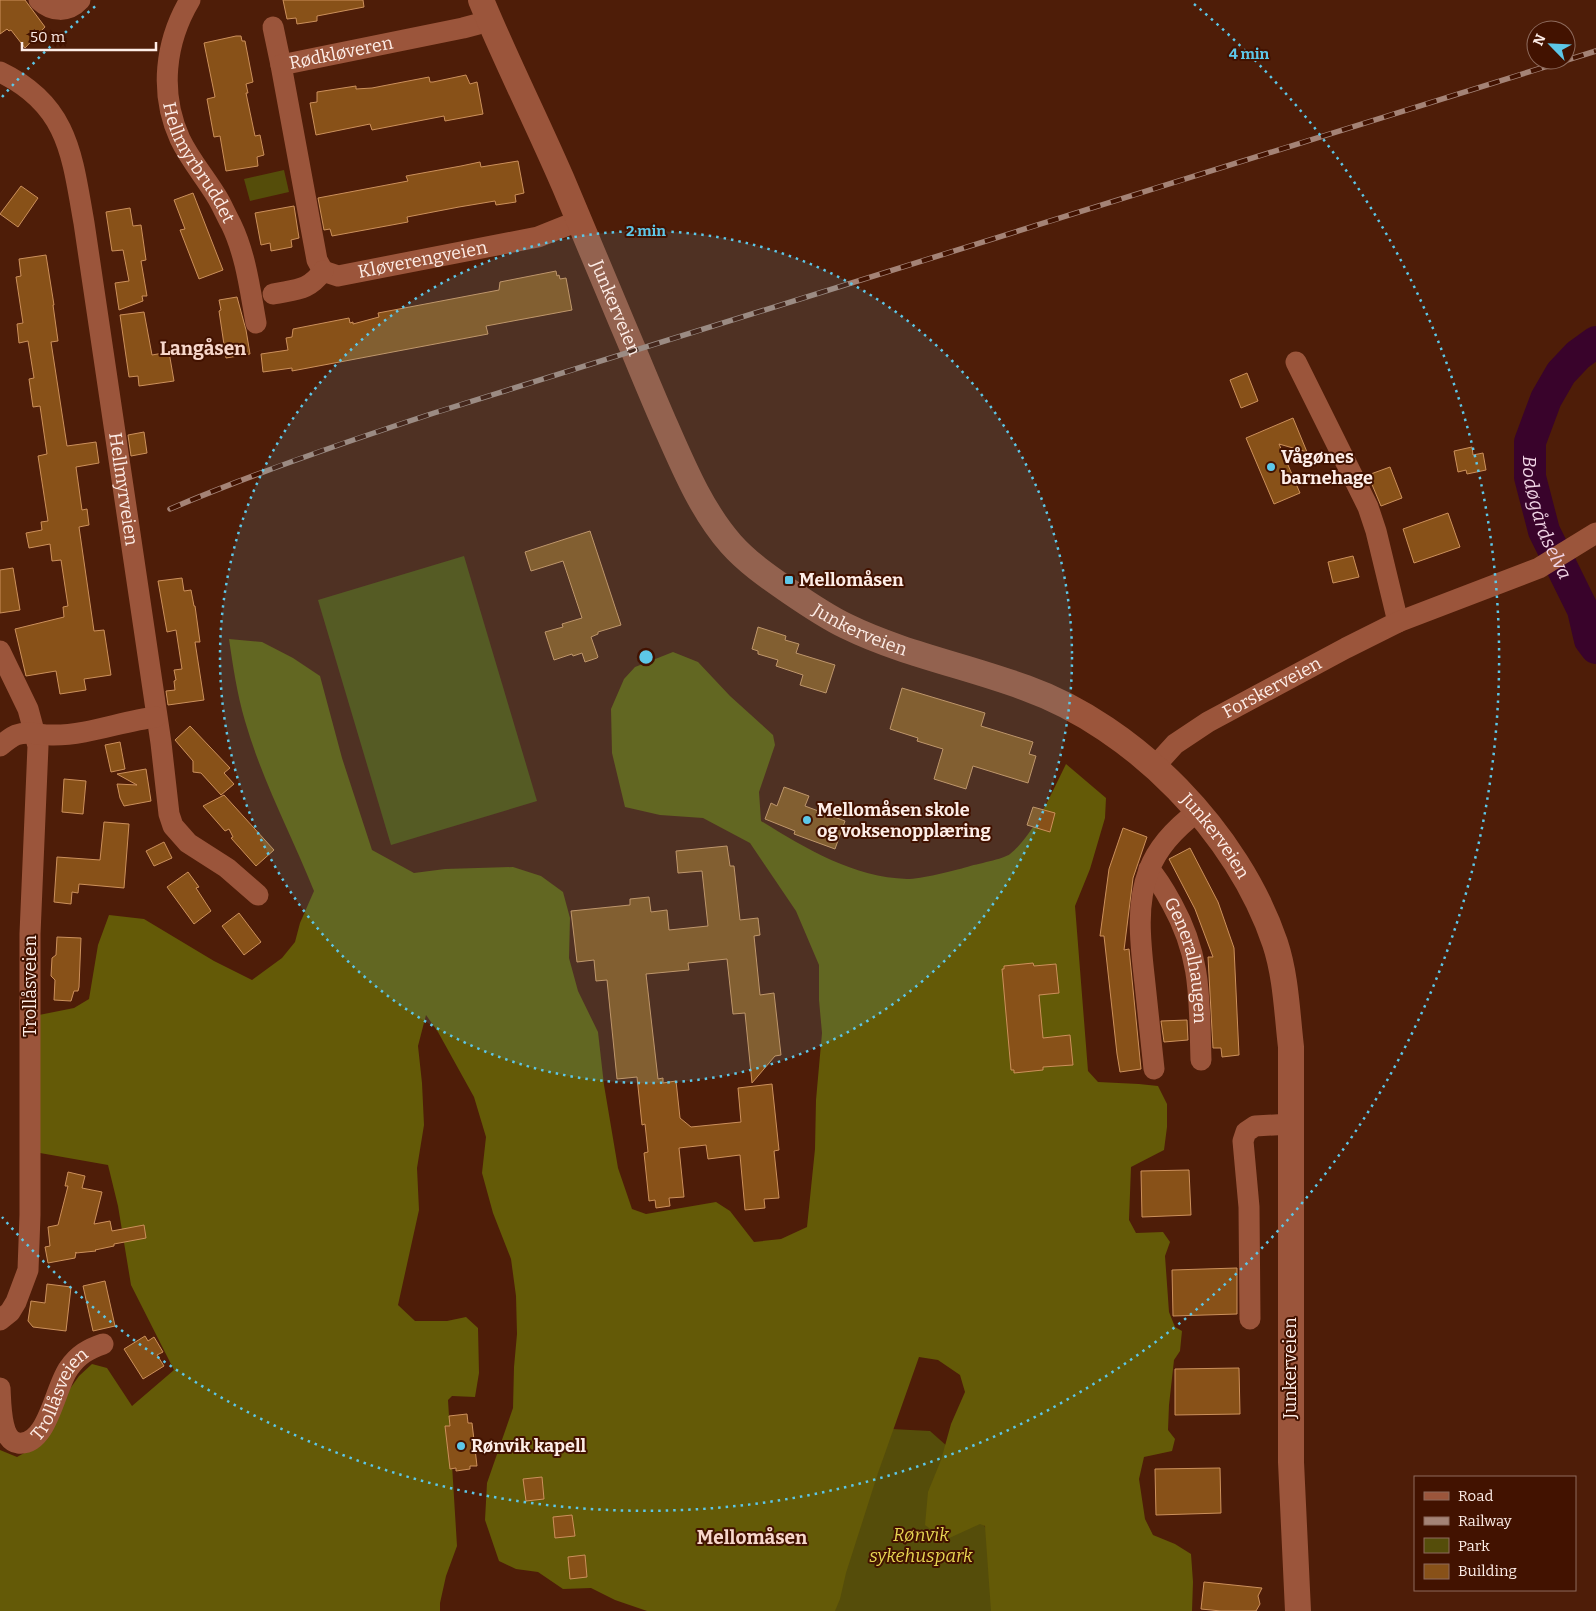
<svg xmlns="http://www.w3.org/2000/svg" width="1596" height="1611" viewBox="0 0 1596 1611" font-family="Bitter,serif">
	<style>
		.green { fill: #554d0a }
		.forest { fill: #645a07 }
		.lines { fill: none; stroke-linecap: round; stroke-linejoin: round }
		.river { stroke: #39032b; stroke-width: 32 }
		.building { fill: #885118; stroke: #cc905b }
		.minor { stroke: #9b553b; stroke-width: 21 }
		.tertiary { stroke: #9b553b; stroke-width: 26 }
		.rail-casing { stroke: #a48376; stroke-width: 5.5 }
		.rail { stroke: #421200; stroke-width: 4; stroke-dasharray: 11; stroke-linecap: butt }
		.ring { fill: none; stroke: #5dc7e8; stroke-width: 2.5; stroke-dasharray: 2.5 5 }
		.poi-dot { fill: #5dc7e8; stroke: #421200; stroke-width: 2 }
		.labels { text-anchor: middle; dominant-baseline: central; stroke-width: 4; stroke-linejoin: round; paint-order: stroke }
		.street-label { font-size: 18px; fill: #fdede7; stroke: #421200 }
		.poi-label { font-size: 18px; font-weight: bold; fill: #fdede7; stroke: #421200; text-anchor: start }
		.park-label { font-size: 18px; font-style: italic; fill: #e7d552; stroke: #421200 }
		.neighbourhood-label { font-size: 19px; font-weight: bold; fill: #f7d7cb; stroke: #421200 }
		.water-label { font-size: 19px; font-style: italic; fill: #f0d4e5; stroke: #421200 }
		.centre { fill: #5dc7e8; stroke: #421200; stroke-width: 2.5 }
		.ring-label { font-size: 15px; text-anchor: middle; font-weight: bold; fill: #5dc7e8; stroke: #421200; stroke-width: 4; stroke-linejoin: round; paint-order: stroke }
	</style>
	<rect width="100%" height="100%" fill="#4e1d08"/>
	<g class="green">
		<path d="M 284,170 L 289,192 L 250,201 L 244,179 Z"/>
		<path d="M 464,556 L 537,801 L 391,845 L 318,600 Z"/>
		<path d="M 892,1429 L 930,1431 L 966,1463 L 983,1524 L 1002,1552 L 1026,1611 L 832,1611 Z"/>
	</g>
	<path class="forest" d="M 229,639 L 262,642 L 293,658 L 320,676 L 342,758 L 372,850 L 414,873 L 445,869 L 513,867 L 541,876 L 563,892 L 570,918 L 569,958 L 578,991 L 598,1032 L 604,1085 L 618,1168 L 632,1209 L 646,1214 L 716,1202 L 730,1211 L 754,1242 L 781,1239 L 807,1227 L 815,1149 L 816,1100 L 822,1033 L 819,1000 L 819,965 L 796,911 L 750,843 L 703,818 L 660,815 L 625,807 L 612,753 L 611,709 L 624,679 L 635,667 L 673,652 L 698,662 L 730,696 L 773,735 L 775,745 L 759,792 L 761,821 C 805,848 854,878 907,879 C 921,879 953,871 967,867 C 976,864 1004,859 1010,854 C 1034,835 1052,792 1066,764 L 1106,798 L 1105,818 L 1090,869 L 1075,906 L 1088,1071 L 1098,1082 L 1139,1084 L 1158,1086 L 1167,1104 L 1167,1127 L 1164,1150 L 1131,1167 L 1129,1220 L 1136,1233 L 1163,1232 L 1170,1242 L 1165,1256 L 1169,1312 L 1175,1327 L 1182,1331 L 1180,1351 L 1174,1360 L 1169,1405 L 1168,1430 L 1175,1439 L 1172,1451 L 1144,1457 L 1139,1479 L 1145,1519 L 1153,1535 L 1175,1544 L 1191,1554 L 1193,1582 L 1192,1611 L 991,1611 L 985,1526 L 980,1524 L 945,1540 L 925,1525 L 928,1492 L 941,1460 L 951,1424 L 965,1392 L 960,1375 L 938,1360 L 919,1357 L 878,1473 L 846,1573 L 840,1599 L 835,1611 L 647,1611 L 615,1600 L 591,1588 L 563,1589 L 538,1572 L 516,1569 L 499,1561 L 485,1520 L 487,1483 L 513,1408 L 514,1367 L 517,1334 L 516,1296 L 511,1259 L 493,1213 L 482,1173 L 486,1137 L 474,1097 L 438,1032 L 426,1015 L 418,1046 L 422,1083 L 424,1125 L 417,1168 L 419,1210 L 398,1305 L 415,1321 L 447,1321 L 466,1317 L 478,1328 L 479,1373 L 475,1397 L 452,1396 L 448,1400 L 457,1546 L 446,1576 L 440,1603 L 440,1611 L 0,1611 L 0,1450 L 17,1457 L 44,1442 L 69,1390 L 79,1376 L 92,1364 L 107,1368 L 132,1406 L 174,1370 L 131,1285 L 118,1206 L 108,1165 L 40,1153 L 39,1015 L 74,1008 L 89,999 L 98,945 L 109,915 L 144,919 L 214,961 L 252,980 L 282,958 L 295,942 L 300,923 L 314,891 C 291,834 262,780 245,721 C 237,694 233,666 229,639 Z"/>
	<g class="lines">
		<path class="river" id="s1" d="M 1596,342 L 1578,355 L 1561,373 L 1546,399 L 1530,442 L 1530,477 L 1544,531 L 1583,610 L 1590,640 L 1596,648"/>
	</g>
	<g class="building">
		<path d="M 0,0 L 25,0 L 45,27 L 25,48 L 11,30 L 9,31 L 7,29 L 0,34 Z"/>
		<path d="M 283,0 L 363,0 L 364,7 L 317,16 L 317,21 L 297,24 L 296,18 L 287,19 Z"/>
		<path d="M 236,36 L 241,36 L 242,41 L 245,41 L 253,82 L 246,84 L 248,93 L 246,93 L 255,136 L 260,135 L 264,155 L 257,157 L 258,166 L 226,171 L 220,136 L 214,137 L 207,99 L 215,97 L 204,43 Z"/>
		<path d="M 466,75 L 470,84 L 477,82 L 483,114 L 445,121 L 444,116 L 372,130 L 370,124 L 316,135 L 310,103 L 317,102 L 317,92 L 356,86 L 356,89 L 372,88 L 429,77 L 430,82 L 433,82 Z"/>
		<path d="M 518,161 L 524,193 L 515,195 L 516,202 L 496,205 L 495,201 L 459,207 L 407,217 L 408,222 L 332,236 L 330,229 L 324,230 L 318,198 L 408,181 L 406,176 L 461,166 L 480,162 L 481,167 Z"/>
		<path d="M 21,186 L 38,198 L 18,227 L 0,214 Z"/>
		<path d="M 193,193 L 223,270 L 199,279 L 180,230 L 185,229 L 174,200 Z"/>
		<path d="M 294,206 L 299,238 L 291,240 L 292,247 L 271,251 L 270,243 L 261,245 L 255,213 Z"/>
		<path d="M 130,208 L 133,226 L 141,225 L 146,260 L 141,261 L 147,296 L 142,296 L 143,301 L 119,310 L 115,283 L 129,281 L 123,250 L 112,251 L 106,212 Z"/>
		<path d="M 46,255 L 54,305 L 53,305 L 58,341 L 51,342 L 67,446 L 96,442 L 99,463 L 76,467 L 82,510 L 87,509 L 89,525 L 79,527 L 94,631 L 104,630 L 111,675 L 84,679 L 86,690 L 60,694 L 56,671 L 26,676 L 15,629 L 64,617 L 63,607 L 68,606 L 61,560 L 52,561 L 50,544 L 29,548 L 26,533 L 42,530 L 41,522 L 48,521 L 38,456 L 47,454 L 40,406 L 33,407 L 29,379 L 34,378 L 28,341 L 19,343 L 17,324 L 23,323 L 16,277 L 21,276 L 19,259 Z"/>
		<path d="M 556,271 L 557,276 L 559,275 L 560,279 L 566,278 L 572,310 L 486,326 L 488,334 L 292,371 L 292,368 L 263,372 L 261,354 L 288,350 L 286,338 L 292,337 L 293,329 L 349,318 L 350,323 L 353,322 L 353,324 L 379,317 L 378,313 L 499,290 L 500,282 Z"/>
		<path d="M 237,297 L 246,330 L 250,354 L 226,358 L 219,311 L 221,310 L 219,300 Z"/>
		<path d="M 144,312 L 152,355 L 169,352 L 174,381 L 139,386 L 138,376 L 129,377 L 120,315 Z"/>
		<path d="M 1247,373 L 1258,401 L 1241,408 L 1230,380 Z"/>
		<path d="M 1293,418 L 1307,452 L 1279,444 L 1300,493 L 1274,504 L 1246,438 Z"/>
		<path d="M 144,432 L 147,453 L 131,456 L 128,435 Z"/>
		<path d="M 1472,447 L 1473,455 L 1483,453 L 1486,470 L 1467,474 L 1466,470 L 1458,472 L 1454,451 Z"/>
		<path d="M 1390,467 L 1402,498 L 1381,506 L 1368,475 Z"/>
		<path d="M 1448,513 L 1460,547 L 1414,563 L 1403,529 Z"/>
		<path d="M 590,531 L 621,625 L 598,632 L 598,634 L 591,637 L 598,657 L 597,658 L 585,662 L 582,653 L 573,656 L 572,654 L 554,660 L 545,632 L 563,627 L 562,624 L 582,618 L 563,561 L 531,571 L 525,552 Z"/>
		<path d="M 1353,556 L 1359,577 L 1333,583 L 1328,562 Z"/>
		<path d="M 13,568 L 20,610 L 0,613 L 0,570 Z"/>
		<path d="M 182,578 L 184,591 L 191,590 L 194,606 L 195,606 L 200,642 L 195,642 L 204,700 L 168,705 L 166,691 L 175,690 L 174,681 L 176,680 L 174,670 L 182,669 L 176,630 L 167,632 L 158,581 Z"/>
		<path d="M 758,627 L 786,636 L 785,640 L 799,644 L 796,653 L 835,665 L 826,693 L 800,685 L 803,675 L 776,666 L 778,660 L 758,654 L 758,651 L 752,649 Z"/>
		<path d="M 902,688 L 985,713 L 981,726 L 1033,742 L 1029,754 L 1036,756 L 1028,783 L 973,766 L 966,789 L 934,779 L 943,749 L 917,741 L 918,738 L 890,729 Z"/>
		<path d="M 190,726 L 230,768 L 224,773 L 234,784 L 221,795 L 201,773 L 193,772 L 193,761 L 175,740 Z"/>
		<path d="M 120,742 L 125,769 L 111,772 L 105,745 Z"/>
		<path d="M 146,769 L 151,801 L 124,806 L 120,798 L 117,784 L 137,785 L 117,774 Z"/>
		<path d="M 64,779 L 86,781 L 83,814 L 62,812 Z"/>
		<path d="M 784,787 L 809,796 L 805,806 L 845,821 L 835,849 L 794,834 L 795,831 L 765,819 L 771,803 L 777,806 Z"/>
		<path d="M 224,795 L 274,850 L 256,866 L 231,838 L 233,837 L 229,829 L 225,831 L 203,806 Z"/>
		<path d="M 1033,807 L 1055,813 L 1050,832 L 1027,825 Z"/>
		<path d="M 104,822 L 129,824 L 124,888 L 79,884 L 78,893 L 72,892 L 71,904 L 54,902 L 57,857 L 100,860 Z"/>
		<path d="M 1123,828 L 1147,837 L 1133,878 L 1124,950 L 1129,949 L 1141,1069 L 1120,1072 L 1117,1054 L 1104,936 L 1100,936 L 1109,869 Z"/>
		<path d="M 164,842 L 172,858 L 154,866 L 146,851 Z"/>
		<path d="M 727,846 L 730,866 L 734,866 L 740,920 L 758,918 L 760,935 L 754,936 L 760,995 L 774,993 L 781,1055 L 775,1056 L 752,1083 L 745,1013 L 733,1014 L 727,959 L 688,963 L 689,970 L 646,974 L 658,1079 L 663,1078 L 663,1083 L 676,1081 L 680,1118 L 691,1127 L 741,1122 L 738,1088 L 772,1084 L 779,1150 L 774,1151 L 779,1198 L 764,1199 L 765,1208 L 745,1210 L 740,1155 L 708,1159 L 706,1145 L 679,1148 L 684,1197 L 669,1198 L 670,1206 L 656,1208 L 655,1200 L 649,1201 L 644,1153 L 648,1152 L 645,1124 L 642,1125 L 637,1077 L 617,1079 L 607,980 L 596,981 L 594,960 L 577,962 L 571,911 L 630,905 L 630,899 L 649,897 L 651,912 L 667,910 L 669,930 L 708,926 L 702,871 L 678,873 L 676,851 Z"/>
		<path d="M 1190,848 L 1218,902 L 1234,948 L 1239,1055 L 1222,1057 L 1221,1048 L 1213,1048 L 1208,957 L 1213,957 L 1195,909 L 1169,859 Z"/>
		<path d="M 188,872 L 199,887 L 196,888 L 211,911 L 194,924 L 167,887 Z"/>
		<path d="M 239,913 L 261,942 L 244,955 L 222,926 Z"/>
		<path d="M 57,937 L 81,938 L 79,987 L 78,991 L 74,991 L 71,1001 L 54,1000 L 55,980 L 51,976 L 52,958 L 56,955 Z"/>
		<path d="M 1033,963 L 1034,966 L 1056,964 L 1059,993 L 1039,995 L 1043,1038 L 1070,1035 L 1073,1065 L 1043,1067 L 1043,1070 L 1014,1073 L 1014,1070 L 1011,1070 L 1002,969 L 1004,969 L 1004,966 Z"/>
		<path d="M 1187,1020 L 1188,1040 L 1164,1042 L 1161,1021 Z"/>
		<path d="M 1189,1170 L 1191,1215 L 1142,1217 L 1141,1171 Z"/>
		<path d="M 68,1172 L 85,1176 L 82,1188 L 102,1192 L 94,1224 L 110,1221 L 112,1231 L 144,1225 L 146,1238 L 114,1244 L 114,1246 L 95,1250 L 96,1251 L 76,1253 L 76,1252 L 75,1258 L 48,1263 L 45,1247 L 50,1246 L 48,1227 L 58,1225 L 68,1186 L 65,1186 Z"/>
		<path d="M 1237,1268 L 1237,1314 L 1173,1316 L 1172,1270 Z"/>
		<path d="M 105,1281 L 115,1326 L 93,1331 L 83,1286 Z"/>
		<path d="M 47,1284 L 71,1287 L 66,1331 L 33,1327 L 28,1321 L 31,1301 L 45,1303 Z"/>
		<path d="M 145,1336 L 148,1341 L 154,1337 L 163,1352 L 157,1355 L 164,1366 L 143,1379 L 124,1349 Z"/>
		<path d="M 1239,1368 L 1240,1414 L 1175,1415 L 1175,1369 Z"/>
		<path d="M 467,1414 L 468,1423 L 472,1423 L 477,1466 L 470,1466 L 470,1469 L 456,1471 L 456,1468 L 450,1469 L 445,1426 L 450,1426 L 449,1416 Z"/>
		<path d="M 1220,1468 L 1221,1513 L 1156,1515 L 1155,1469 Z"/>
		<path d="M 542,1477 L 544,1499 L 526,1501 L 523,1479 Z"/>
		<path d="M 572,1515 L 575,1536 L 555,1538 L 553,1517 Z"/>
		<path d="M 585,1555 L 587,1577 L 570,1579 L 568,1557 Z"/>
		<path d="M 1204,1582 L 1262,1588 L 1258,1596 L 1260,1604 L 1256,1611 L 1221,1611 L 1201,1609 Z"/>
	</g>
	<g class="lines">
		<g class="minor">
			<path d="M 39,0 C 52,12 68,13 80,0"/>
			<path id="s2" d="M 190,0 C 165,42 159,93 180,139 C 190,160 205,177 217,197 C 222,205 226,215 231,224 C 246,255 250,290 256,323"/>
			<path d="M 273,27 L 281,65"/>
			<path id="s3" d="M 0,72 C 69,105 72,156 84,223 L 161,743 L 169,814 L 173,826 L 188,843 L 227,868 L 258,895"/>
			<path id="s4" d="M 323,271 L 317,260 L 281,65 L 463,28 L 478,24 L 489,19"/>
			<path id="s5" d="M 323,271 L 338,276 L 538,237 L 578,221"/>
			<path d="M 273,294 C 297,289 308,291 323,271"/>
			<path d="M 1296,362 L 1368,507 L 1376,531 L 1398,622"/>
			<path d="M 0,651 L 28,709 L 38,746 L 30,934 L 30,1215 L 28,1270 L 16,1302 L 10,1312 L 0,1320"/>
			<path d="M 0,746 C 5,742 11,737 16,735 C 29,730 41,736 54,735 C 89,735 122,721 156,717"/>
			<path id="s6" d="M 1155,766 L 1175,744 L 1208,722 L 1346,648 L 1398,622 L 1539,568 L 1596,533"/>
			<path id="s7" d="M 1149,869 C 1159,880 1165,891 1172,904 C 1202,958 1199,1000 1201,1060"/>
			<path d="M 1154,1069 C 1151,1041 1148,1013 1145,984 C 1141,947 1135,906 1149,870 C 1158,846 1177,827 1197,812"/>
			<path d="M 1250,1319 L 1249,1207 L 1243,1141 L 1246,1132 L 1255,1126 L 1291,1124"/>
			<path id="s8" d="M 0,1388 C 1,1403 0,1440 18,1443 C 48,1447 55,1386 69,1368 C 78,1355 88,1349 103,1344"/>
		</g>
		<path class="tertiary" id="s9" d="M 481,0 C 507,63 538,124 565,187 C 584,232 603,278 622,323 C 637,358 651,393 666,427 C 684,468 702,511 731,544 C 747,562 767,576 786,589 C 805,602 825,616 846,626 C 903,654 967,666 1026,688 C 1135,727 1238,833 1275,943 C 1286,976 1287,1013 1291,1047 L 1291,1462 L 1298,1611"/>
		<g class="rail-casing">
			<path id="rail" d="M 170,509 C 257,472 345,442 434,413 L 1596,51"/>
		</g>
		<use href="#rail" class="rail"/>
	</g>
	<circle cx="646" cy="657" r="426" fill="#5dc7e8" fill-opacity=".12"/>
	<g class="ring">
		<circle cx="646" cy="657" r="426"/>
		<path d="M2 97A853 853 0 0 1 98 4M1194 4A853 853 0 1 1 2 1217"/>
	</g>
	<g class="poi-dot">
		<circle cx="1271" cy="467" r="5"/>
		<rect x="784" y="575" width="10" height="10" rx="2.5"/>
		<circle cx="807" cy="820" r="5"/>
		<circle cx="461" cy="1446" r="5"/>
	</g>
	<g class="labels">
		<g class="street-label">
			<text stroke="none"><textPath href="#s4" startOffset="272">Rødkløveren</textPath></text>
			<text stroke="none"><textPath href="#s2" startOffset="174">Hellmyrbruddet</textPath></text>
			<text stroke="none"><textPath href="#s5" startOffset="102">Kløverengveien</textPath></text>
			<text stroke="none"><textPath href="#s9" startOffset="336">Junkerveien</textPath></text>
			<text stroke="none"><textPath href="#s3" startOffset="451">Hellmyrveien</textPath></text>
			<text stroke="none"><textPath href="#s9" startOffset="756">Junkerveien</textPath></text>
			<text stroke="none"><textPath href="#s6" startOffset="142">Forskerveien</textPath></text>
			<text stroke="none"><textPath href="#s9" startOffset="1176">Junkerveien</textPath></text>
			<text stroke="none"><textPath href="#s7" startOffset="101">Generalhaugen</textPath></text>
			<text transform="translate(30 986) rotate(-90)">Trollåsveien</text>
			<text transform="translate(1290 1368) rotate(-90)">Junkerveien</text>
			<text stroke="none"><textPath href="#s8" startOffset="130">Trollåsveien</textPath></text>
		</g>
		<g class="poi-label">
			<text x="1281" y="457">Vågønes<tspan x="1281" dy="21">barnehage</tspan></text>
			<text x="799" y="580">Mellomåsen</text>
			<text x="817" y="810">Mellomåsen skole<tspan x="817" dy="21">og voksenopplæring</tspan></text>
			<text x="471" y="1446">Rønvik kapell</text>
		</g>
		<g class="park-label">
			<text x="921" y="1535">Rønvik<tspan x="921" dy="21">sykehuspark</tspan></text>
		</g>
		<g class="neighbourhood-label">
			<text x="203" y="348">Langåsen</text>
			<text x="752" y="1537">Mellomåsen</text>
		</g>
		<g class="water-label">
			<text stroke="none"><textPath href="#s1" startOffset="201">Bodøgårdselva</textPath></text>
		</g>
	</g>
	<circle cx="646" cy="657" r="8" class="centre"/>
	<g class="ring-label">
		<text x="1249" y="59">4 min</text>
		<text x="646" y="236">2 min</text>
	</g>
	<rect x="1414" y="1476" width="162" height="115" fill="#421200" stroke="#8d6a5c"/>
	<rect x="1424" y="1492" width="25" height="8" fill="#9b553b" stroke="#8d6a5c"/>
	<text x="1458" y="1501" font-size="15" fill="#fdede7">Road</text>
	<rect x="1424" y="1517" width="25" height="8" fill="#a48376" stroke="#8d6a5c"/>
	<text x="1458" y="1526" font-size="15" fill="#fdede7">Railway</text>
	<rect x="1424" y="1538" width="25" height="15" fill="#554d0a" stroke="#8d6a5c"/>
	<text x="1458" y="1551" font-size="15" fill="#fdede7">Park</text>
	<rect x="1424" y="1564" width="25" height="15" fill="#885118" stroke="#8d6a5c"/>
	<text x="1458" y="1576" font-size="15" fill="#fdede7">Building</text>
	<g transform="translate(1551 45) rotate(294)"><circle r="24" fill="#421200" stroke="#8d6a5c"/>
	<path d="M0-4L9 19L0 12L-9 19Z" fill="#5dc7e8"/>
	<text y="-8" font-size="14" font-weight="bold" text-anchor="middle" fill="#fdede7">N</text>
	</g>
	<path d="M22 42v8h134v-8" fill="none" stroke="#fdede7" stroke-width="2.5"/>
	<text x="30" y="42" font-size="15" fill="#fdede7" stroke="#421200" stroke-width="4" paint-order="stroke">50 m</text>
</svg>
